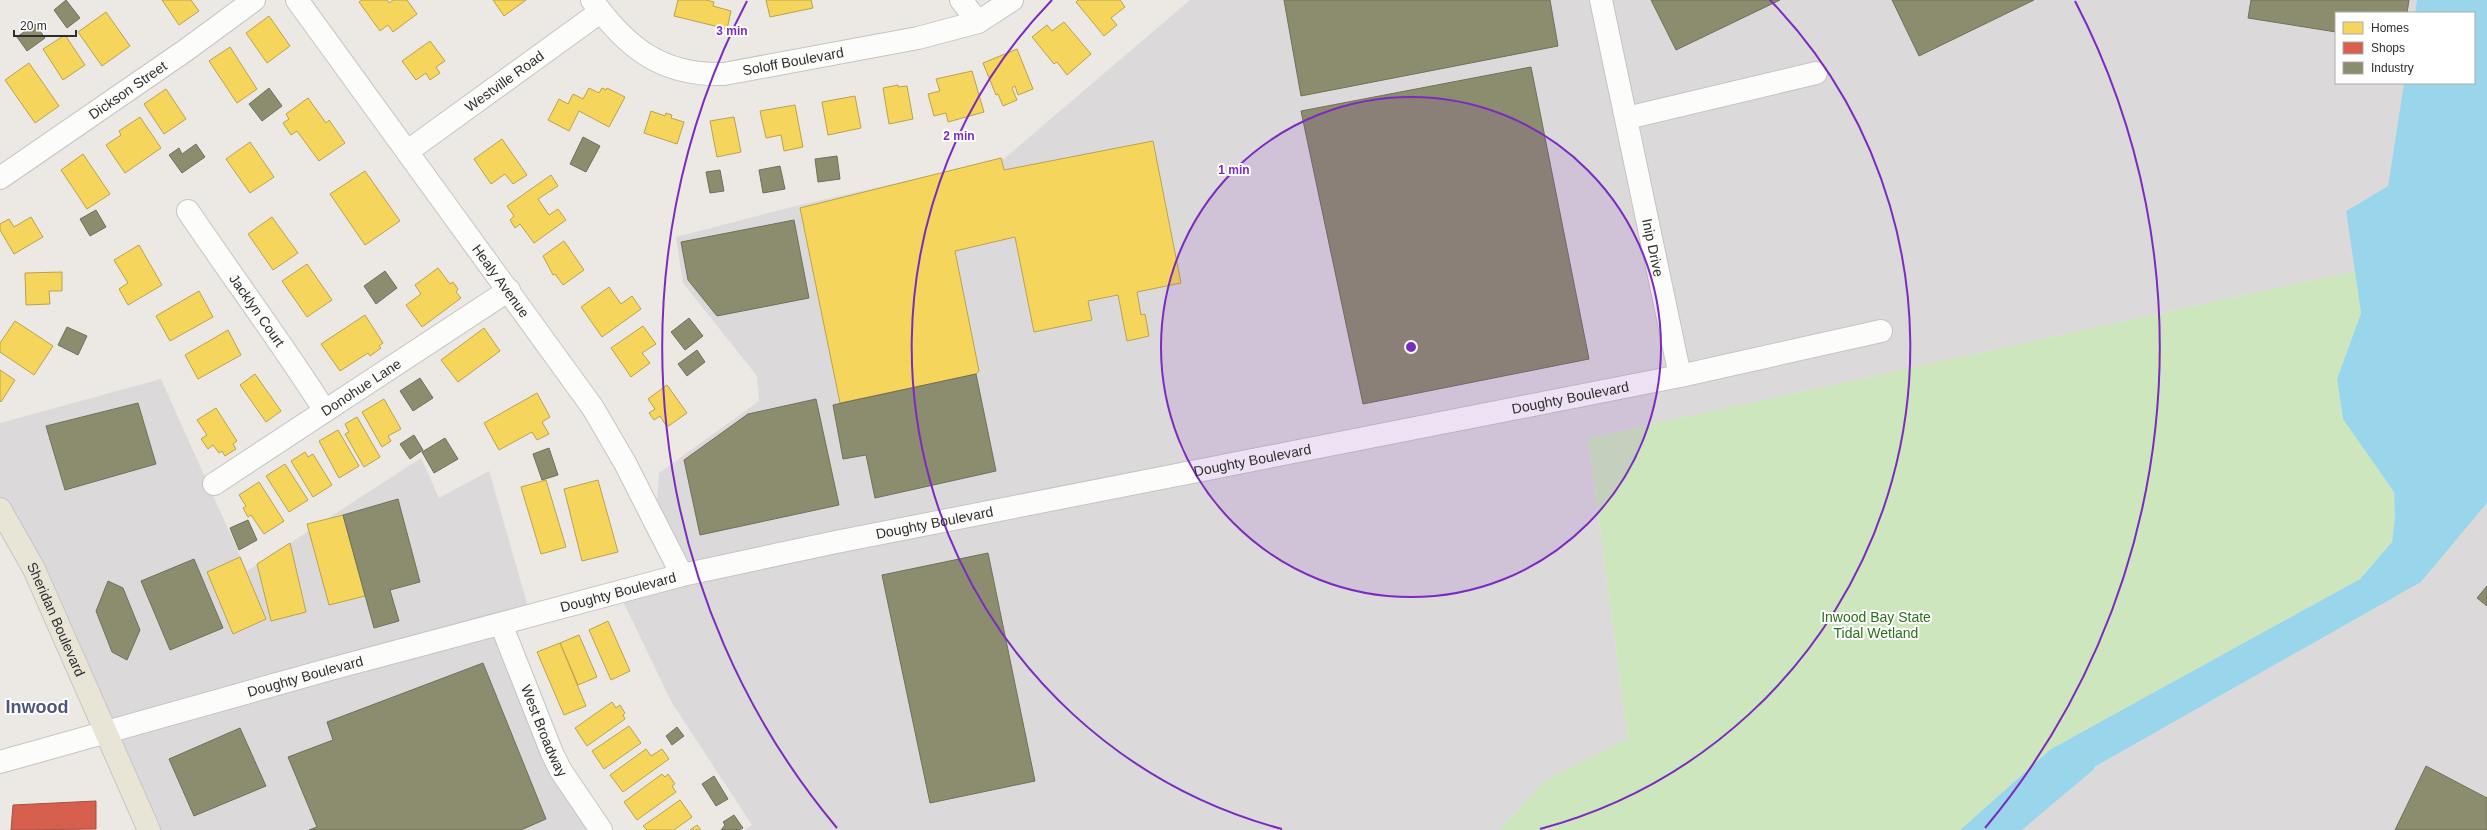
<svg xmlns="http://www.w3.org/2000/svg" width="2487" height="830" viewBox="0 0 2487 830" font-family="Helvetica,sans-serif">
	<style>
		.industrial { fill: #dcd9db }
		.green { fill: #cee6be }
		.water { fill: #99d6ec }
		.homes { fill: #f6d55c; stroke: #baa34e }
		.shops { fill: #d6604d; stroke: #a45144 }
		.industry { fill: #8c8c6e; stroke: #70705b }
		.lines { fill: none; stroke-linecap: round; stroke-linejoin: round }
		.stream { stroke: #99d6ec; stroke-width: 6 }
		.minor-casing { stroke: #c5c4c5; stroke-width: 24 }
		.secondary-casing { stroke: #c5c4c5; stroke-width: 24 }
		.primary-casing { stroke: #c6c5c4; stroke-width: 24 }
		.minor { stroke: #fcfcfb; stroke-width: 22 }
		.secondary { stroke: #fcfcfb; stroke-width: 22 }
		.primary { stroke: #e8e4d6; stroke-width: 22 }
		.ring { fill: none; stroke: #7b2cbf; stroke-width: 2 }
		.labels { text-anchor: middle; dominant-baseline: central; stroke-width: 4; stroke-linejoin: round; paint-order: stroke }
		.street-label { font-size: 14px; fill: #2e2e2e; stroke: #fff }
		.park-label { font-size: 14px; fill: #2c6e1b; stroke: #fff }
		.district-label { font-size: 18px; font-weight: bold; fill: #4d5680; stroke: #fff }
		.centre { fill: #7b2cbf; stroke: #fff; stroke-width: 2 }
		.ring-label { font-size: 12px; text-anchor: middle; font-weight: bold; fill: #7b2cbf; stroke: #fff; stroke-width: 4; stroke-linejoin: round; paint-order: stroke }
	</style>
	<rect width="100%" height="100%" fill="#ece8e4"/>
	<g class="industrial">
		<path d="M 1190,0 L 2417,0 L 2415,13 L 2336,13 L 2336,83 L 2404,83 L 2388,186 L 2346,211 L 2355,271 L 1588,438 L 1628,739 L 1547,779 L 1499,830 L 745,830 L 752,825 L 672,703 L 617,589 L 675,574 L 655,528 L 659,473 L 759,401 L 757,376 L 683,283 L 676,237 L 796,206 L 1005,158 Z"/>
		<path d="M 161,379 L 247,571 L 421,458 L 439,498 L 489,471 L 530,614 L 509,619 L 562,753 L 611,830 L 149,830 L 0,511 L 0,423 Z"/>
		<path d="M 2487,503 L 2487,830 L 2019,830 L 2075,778 L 2421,582 Z"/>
	</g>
	<path class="green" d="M 2355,271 L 2361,313 L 2337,379 L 2343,418 L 2394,492 L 2395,517 L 2392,542 L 2360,579 L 2051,749 L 1960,830 L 1499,830 L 1547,779 L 1628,739 L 1588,438 Z"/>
	<path class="water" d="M 2417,0 L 2487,0 L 2487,503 L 2421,582 L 2075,778 L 2016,830 L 1960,830 L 2051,749 L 2360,579 L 2392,542 L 2395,517 L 2394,492 L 2343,419 L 2337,379 L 2361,313 L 2346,211 L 2388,186 L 2404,83 L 2474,83 L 2474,13 L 2415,13 Z"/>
	<g class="homes">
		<path d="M 162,0 L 191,0 L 199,11 L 179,25 Z"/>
		<path d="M 362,0 L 387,0 L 389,3 L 393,0 L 407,0 L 417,14 L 393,32 L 388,25 L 380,31 L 359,2 Z"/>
		<path d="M 493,0 L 526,0 L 504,16 Z"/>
		<path d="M 678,0 L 706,0 L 714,2 L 713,6 L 731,11 L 727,29 L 674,16 Z"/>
		<path d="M 766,0 L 811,0 L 813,8 L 770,17 Z"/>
		<path d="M 1078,0 L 1120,0 L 1125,7 L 1111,18 L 1117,25 L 1104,36 L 1076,2 Z"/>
		<path d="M 106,12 L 130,46 L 102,66 L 78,32 Z"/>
		<path d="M 269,16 L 290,46 L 267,63 L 246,33 Z"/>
		<path d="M 1064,22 L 1091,54 L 1067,75 L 1057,62 L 1054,64 L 1032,37 L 1047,25 L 1052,31 Z"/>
		<path d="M 65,35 L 85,65 L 63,80 L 43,49 Z"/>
		<path d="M 430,41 L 445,61 L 436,67 L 440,73 L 430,80 L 426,73 L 416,80 L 402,61 Z"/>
		<path d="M 230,47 L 257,89 L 237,103 L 209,61 Z"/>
		<path d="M 1017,49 L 1033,89 L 1018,95 L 1015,86 L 1012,88 L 1017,100 L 1003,106 L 998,94 L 996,95 L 983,63 Z"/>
		<path d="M 29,63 L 59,106 L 35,123 L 5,80 Z"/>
		<path d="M 972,71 L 984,112 L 948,122 L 946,113 L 934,116 L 928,94 L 940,91 L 936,79 Z"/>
		<path d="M 898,85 L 898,87 L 907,86 L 913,119 L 889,124 L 883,88 Z"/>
		<path d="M 589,88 L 599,93 L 602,88 L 606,90 L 607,88 L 625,97 L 609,127 L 579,111 L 569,131 L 548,120 L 559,99 L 568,104 L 573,94 L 583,99 Z"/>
		<path d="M 166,89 L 186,119 L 164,134 L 144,104 Z"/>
		<path d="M 855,96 L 861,128 L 828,135 L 822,102 Z"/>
		<path d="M 308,98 L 326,123 L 329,120 L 345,143 L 319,161 L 297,131 L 291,135 L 283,123 L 289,119 L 286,114 Z"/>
		<path d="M 795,105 L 803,147 L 784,151 L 781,135 L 766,138 L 760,111 Z"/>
		<path d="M 651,111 L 665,116 L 666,113 L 672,115 L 671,118 L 684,122 L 677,144 L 644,133 Z"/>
		<path d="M 140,117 L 161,148 L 125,173 L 106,145 L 121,135 L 119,131 Z"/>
		<path d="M 734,117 L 741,152 L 717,157 L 710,121 Z"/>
		<path d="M 502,139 L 527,175 L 513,184 L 505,174 L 491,184 L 474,159 Z"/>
		<path d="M 1153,141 L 1181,283 L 1137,292 L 1141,315 L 1145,314 L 1149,336 L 1127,341 L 1118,295 L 1088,301 L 1092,320 L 1034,332 L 1015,237 L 955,251 L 979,371 L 976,374 L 840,403 L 800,208 L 1001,158 L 1004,170 Z"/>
		<path d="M 250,142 L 274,177 L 250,193 L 226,159 Z"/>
		<path d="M 83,154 L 110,194 L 87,209 L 61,170 Z"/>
		<path d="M 365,171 L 400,221 L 365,245 L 330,194 Z"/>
		<path d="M 551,175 L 558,186 L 538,199 L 549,215 L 558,209 L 566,220 L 534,243 L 520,224 L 515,228 L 510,220 L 514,216 L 507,206 Z"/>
		<path d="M 31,217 L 43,237 L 14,254 L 0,230 L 0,224 L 9,219 L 14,227 Z"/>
		<path d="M 272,217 L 298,253 L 273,270 L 248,234 Z"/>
		<path d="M 564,241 L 584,270 L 563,285 L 555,274 L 553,275 L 543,256 Z"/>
		<path d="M 139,245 L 162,285 L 128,305 L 119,289 L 128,283 L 114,260 Z"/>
		<path d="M 307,264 L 332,300 L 307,317 L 282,281 Z"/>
		<path d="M 438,268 L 450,284 L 453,282 L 458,289 L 456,292 L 461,298 L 422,327 L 406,305 L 421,294 L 415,285 Z"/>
		<path d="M 62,272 L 62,291 L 49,291 L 50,304 L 26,305 L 25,273 Z"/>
		<path d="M 609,287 L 621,304 L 632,296 L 641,309 L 602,337 L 581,307 Z"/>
		<path d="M 199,291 L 213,317 L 170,341 L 156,316 Z"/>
		<path d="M 365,315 L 383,343 L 379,346 L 381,348 L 370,356 L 368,353 L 340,371 L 321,344 Z"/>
		<path d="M 15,321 L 53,346 L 34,375 L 0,352 L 0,343 Z"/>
		<path d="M 643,326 L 656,344 L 642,353 L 650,363 L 631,377 L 611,348 Z"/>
		<path d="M 484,328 L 500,351 L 458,382 L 441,360 Z"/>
		<path d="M 228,330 L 241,355 L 198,379 L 185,355 Z"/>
		<path d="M 0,370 L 15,380 L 1,402 L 0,401 Z"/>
		<path d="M 255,374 L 281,411 L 266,422 L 240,385 Z"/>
		<path d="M 667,385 L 687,413 L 667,427 L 660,416 L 654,420 L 649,413 L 655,409 L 648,399 Z"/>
		<path d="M 537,393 L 550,417 L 542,422 L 549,434 L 537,440 L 532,432 L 499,450 L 484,423 Z"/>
		<path d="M 384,399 L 401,429 L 388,436 L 391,441 L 382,447 L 362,412 Z"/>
		<path d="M 216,408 L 237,441 L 233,444 L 236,449 L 225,456 L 222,451 L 219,453 L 213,445 L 208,449 L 201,439 L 207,435 L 197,420 Z"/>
		<path d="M 357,417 L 380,457 L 364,467 L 345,434 L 349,432 L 345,424 Z"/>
		<path d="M 338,430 L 359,466 L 339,478 L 319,441 Z"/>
		<path d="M 305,452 L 308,457 L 313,454 L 332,485 L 313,497 L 291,461 Z"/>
		<path d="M 285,464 L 308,500 L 289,512 L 266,476 Z"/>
		<path d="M 546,480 L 566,547 L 541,554 L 521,487 Z"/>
		<path d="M 598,480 L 618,552 L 582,561 L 564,489 Z"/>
		<path d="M 259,482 L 284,521 L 264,534 L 251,515 L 248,517 L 243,508 L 246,506 L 239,495 Z"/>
		<path d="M 343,515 L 365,596 L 329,605 L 307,524 Z"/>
		<path d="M 290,543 L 306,612 L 271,621 L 257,564 Z"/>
		<path d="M 240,557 L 266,619 L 233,634 L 207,572 Z"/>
		<path d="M 608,621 L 630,671 L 611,680 L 589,630 Z"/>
		<path d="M 579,635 L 597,677 L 578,685 L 560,643 Z"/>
		<path d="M 560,643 L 586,706 L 564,715 L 537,652 Z"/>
		<path d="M 612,702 L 616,708 L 620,705 L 625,713 L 623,715 L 625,719 L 587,746 L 575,728 Z"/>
		<path d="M 629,726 L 641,743 L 604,769 L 592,751 Z"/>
		<path d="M 646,749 L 651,756 L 662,749 L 669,759 L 623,792 L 610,775 Z"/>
		<path d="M 662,774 L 665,777 L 668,774 L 675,784 L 672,786 L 676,792 L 637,820 L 624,802 Z"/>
		<path d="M 680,800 L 692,817 L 674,830 L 647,830 L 643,826 Z"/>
		<path d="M 697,825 L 701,830 L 690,830 Z"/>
	</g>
	<path class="shops" d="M 96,801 L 96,829 L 11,830 L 13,805 Z"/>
	<g class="industry">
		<path d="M 66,0 L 80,18 L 67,28 L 54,10 Z"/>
		<path d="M 1284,0 L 1550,0 L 1558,46 L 1301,96 Z"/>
		<path d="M 1651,0 L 1780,0 L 1676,50 Z"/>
		<path d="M 1892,0 L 2034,0 L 1919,56 Z"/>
		<path d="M 2251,0 L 2409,0 L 2407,13 L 2336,13 L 2336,32 L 2248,18 Z"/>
		<path d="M 35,24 L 45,38 L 27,51 L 17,37 Z"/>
		<path d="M 1531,67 L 1589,359 L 1363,404 L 1301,111 Z"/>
		<path d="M 269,88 L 282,106 L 262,121 L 249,104 Z"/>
		<path d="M 583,137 L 600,146 L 586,172 L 570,164 Z"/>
		<path d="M 196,144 L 205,157 L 182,173 L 169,155 L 179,148 L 182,154 Z"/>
		<path d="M 837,156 L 840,179 L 818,182 L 815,159 Z"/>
		<path d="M 780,166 L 785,189 L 763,193 L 759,170 Z"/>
		<path d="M 720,170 L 724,191 L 710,193 L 706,172 Z"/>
		<path d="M 96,210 L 106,227 L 90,236 L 80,219 Z"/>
		<path d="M 794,220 L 809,298 L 717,316 L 688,280 L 681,242 Z"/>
		<path d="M 385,271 L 397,288 L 376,304 L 364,286 Z"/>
		<path d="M 689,318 L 703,336 L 685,350 L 671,332 Z"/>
		<path d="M 67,327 L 87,336 L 78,355 L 58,345 Z"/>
		<path d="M 697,350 L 705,362 L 687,376 L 678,364 Z"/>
		<path d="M 976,374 L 996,471 L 875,498 L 866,455 L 843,459 L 833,405 Z"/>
		<path d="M 420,378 L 433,398 L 413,411 L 400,391 Z"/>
		<path d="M 816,399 L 839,505 L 700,535 L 684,460 L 748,414 Z"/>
		<path d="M 138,403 L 156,464 L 65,490 L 46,426 Z"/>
		<path d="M 414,435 L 423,450 L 410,459 L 400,444 Z"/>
		<path d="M 445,438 L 458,459 L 434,473 L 422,452 Z"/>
		<path d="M 549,448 L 558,475 L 542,480 L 533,454 Z"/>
		<path d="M 398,499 L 420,582 L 390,590 L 399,621 L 374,628 L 343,515 Z"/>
		<path d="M 248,520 L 257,540 L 239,550 L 230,528 Z"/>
		<path d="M 988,553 L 1035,781 L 930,803 L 882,575 Z"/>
		<path d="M 194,559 L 223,628 L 170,650 L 141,581 Z"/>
		<path d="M 108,581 L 123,588 L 140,630 L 127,660 L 112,652 L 96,611 Z"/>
		<path d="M 2487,586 L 2487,606 L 2477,598 Z"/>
		<path d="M 483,663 L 546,819 L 521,830 L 309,830 L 317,827 L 288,757 L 333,740 L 327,722 Z"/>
		<path d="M 677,727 L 684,736 L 672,745 L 666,736 Z"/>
		<path d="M 240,728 L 266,786 L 194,816 L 169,759 Z"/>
		<path d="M 2426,766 L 2487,798 L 2487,830 L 2395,830 Z"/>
		<path d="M 714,776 L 728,799 L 716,806 L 702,784 Z"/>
		<path d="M 734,815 L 743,828 L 739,830 L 721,830 L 725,825 L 723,822 Z"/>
	</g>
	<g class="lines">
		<path class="stream" d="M 2017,830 L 2091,768"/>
		<g class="minor-casing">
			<g id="minor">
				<path id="s1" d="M 297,0 L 593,408 L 625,463 L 682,575"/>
				<path id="s2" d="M 592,0 C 627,48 662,76 724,74 L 918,38 L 978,22 L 1012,0"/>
				<path d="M 961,0 L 978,22"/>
				<path id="s3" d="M 1601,0 L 1680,376 L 1881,331"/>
				<path d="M 1627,118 L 1816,73"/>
				<path id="s4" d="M 408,151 L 600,12"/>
				<path id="s5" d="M 0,178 L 186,50 L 254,0"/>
				<path id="s6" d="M 188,211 C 233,278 282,343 325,411"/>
				<path id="s7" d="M 214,484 L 509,290"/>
				<path id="s8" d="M 501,624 L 552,753 L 561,771 L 601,830"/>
			</g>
		</g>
		<g class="secondary-casing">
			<g id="secondary">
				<path id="s9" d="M 0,762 L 327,670 L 682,575 L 836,542 L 1680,376"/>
			</g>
		</g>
		<g class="primary-casing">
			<g id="primary">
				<path id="s10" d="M 0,509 L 34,569 L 149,830"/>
			</g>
		</g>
		<use href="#minor" class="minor"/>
		<use href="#secondary" class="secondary"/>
		<use href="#primary" class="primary"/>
	</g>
	<circle cx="1411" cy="347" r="250" fill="#7b2cbf" fill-opacity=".12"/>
	<g class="ring">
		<circle cx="1411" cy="347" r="250"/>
		<path d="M1282 829A499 499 0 0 1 1052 0M1770 0A499 499 0 0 1 1540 829"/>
		<path d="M837 828A749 749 0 0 1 747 1M2075 1A749 749 0 0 1 1985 828"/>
	</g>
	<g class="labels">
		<g class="street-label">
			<text stroke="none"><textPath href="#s2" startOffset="229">Soloff Boulevard</textPath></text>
			<text stroke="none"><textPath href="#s4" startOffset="119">Westville Road</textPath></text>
			<text stroke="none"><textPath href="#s5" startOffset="155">Dickson Street</textPath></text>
			<text stroke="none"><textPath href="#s3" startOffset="253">Inip Drive</textPath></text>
			<text stroke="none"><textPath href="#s1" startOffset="347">Healy Avenue</textPath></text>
			<text stroke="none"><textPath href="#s6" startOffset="121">Jacklyn Court</textPath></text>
			<text stroke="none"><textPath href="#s7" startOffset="176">Donohue Lane</textPath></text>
			<text stroke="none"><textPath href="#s9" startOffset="1613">Doughty Boulevard</textPath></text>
			<text stroke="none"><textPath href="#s9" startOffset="1289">Doughty Boulevard</textPath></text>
			<text stroke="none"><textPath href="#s9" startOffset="965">Doughty Boulevard</textPath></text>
			<text stroke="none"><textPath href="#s9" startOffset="641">Doughty Boulevard</textPath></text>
			<text stroke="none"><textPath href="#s10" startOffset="124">Sheridan Boulevard</textPath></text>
			<text stroke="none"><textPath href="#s9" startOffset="317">Doughty Boulevard</textPath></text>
			<text stroke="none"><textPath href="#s8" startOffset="115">West Broadway</textPath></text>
		</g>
		<g class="park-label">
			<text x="1876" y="617">Inwood Bay State<tspan x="1876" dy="16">Tidal Wetland</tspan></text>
		</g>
		<g class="district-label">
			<text x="37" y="707">Inwood</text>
		</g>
	</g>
	<circle cx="1411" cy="347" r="6" class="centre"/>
	<g class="ring-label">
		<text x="732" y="35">3 min</text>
		<text x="959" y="140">2 min</text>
		<text x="1234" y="174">1 min</text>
	</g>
	<rect x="2335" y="12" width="140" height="72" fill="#ffffff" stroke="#ababab"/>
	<rect x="2343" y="22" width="20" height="12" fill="#f6d55c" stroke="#ababab"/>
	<text x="2371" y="32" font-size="12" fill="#2e2e2e">Homes</text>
	<rect x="2343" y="42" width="20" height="12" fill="#d6604d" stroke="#ababab"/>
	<text x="2371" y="52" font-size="12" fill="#2e2e2e">Shops</text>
	<rect x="2343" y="62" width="20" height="12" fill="#8c8c6e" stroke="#ababab"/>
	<text x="2371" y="72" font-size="12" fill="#2e2e2e">Industry</text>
	<path d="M14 30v6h62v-6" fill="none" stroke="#2e2e2e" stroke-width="2"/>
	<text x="20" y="30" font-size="12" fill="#2e2e2e" stroke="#ffffff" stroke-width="3" paint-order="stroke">20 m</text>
</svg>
